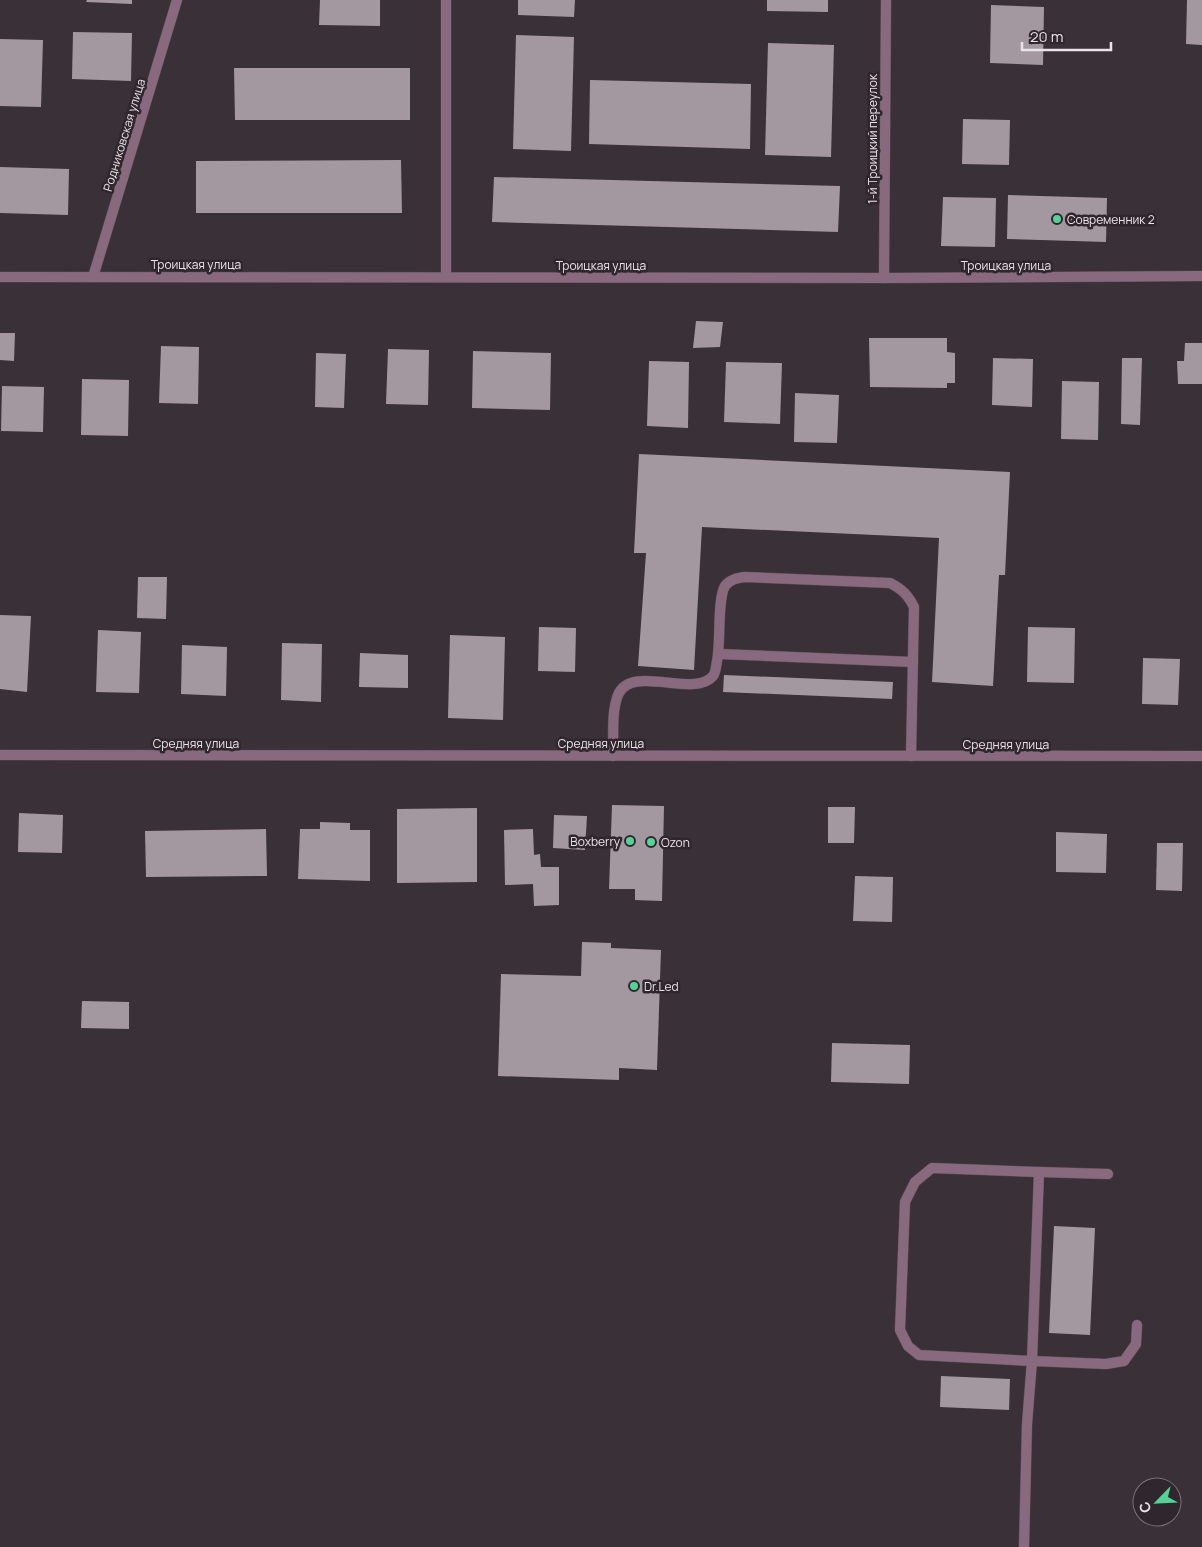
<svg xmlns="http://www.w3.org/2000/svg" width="1202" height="1547" viewBox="0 0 1202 1547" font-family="Manrope,sans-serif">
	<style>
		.building { fill: #a498a0 }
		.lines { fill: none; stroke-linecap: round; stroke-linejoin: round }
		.service-casing { stroke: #564d53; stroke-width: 11 }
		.minor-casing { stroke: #564d53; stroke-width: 11 }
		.tertiary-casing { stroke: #564d53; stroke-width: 11 }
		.service { stroke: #89697e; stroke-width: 10 }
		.minor { stroke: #89697e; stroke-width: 10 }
		.tertiary { stroke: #89697e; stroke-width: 10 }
		.poi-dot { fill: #53d396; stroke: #30262d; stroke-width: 2 }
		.labels { text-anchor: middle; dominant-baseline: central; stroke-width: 5; stroke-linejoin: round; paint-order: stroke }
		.street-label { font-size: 12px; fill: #eae3e7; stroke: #30262d }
		.poi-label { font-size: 12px; fill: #eae3e7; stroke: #30262d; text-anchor: start }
	</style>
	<rect width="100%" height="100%" fill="#3a3037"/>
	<g class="building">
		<path d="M 87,0 L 132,0 L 132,4 L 86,2 Z"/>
		<path d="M 320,0 L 380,0 L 380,26 L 319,25 Z"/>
		<path d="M 518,0 L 575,0 L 574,17 L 518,15 Z"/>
		<path d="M 767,0 L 828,0 L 828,12 L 767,11 Z"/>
		<path d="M 1187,0 L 1202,0 L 1202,45 L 1186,44 Z"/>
		<path d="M 991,5 L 1044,7 L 1043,65 L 990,63 Z"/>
		<path d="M 73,32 L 132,33 L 131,81 L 72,79 Z"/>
		<path d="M 516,35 L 574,37 L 571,151 L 513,149 Z"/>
		<path d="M 0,39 L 43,40 L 41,107 L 0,106 Z"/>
		<path d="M 768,43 L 834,45 L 831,157 L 765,155 Z"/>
		<path d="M 234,68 L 410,68 L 410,120 L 235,120 Z"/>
		<path d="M 590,80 L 751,84 L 750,149 L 589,144 Z"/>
		<path d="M 963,119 L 1010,120 L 1009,165 L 962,164 Z"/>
		<path d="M 401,160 L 402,213 L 196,213 L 196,161 Z"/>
		<path d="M 0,167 L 69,169 L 68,215 L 0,213 Z"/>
		<path d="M 494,177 L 840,186 L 838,232 L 492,222 Z"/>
		<path d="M 1008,195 L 1107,198 L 1106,242 L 1007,239 Z"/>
		<path d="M 943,197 L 996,198 L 995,247 L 941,246 Z"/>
		<path d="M 696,321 L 723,322 L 720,347 L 693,348 Z"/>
		<path d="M 0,333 L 15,333 L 14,361 L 0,360 Z"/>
		<path d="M 869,338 L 947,338 L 947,352 L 955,353 L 955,383 L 947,383 L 947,388 L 870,387 Z"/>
		<path d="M 1185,343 L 1202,343 L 1202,384 L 1178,384 L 1177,361 L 1184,361 Z"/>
		<path d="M 161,346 L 199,347 L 198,404 L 159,403 Z"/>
		<path d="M 388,349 L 429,350 L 428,405 L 386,404 Z"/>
		<path d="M 473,351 L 551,353 L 550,410 L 472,408 Z"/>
		<path d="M 316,353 L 346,354 L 344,408 L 315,407 Z"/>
		<path d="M 993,358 L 1033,359 L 1032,407 L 992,405 Z"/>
		<path d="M 1122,358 L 1142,358 L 1140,425 L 1121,424 Z"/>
		<path d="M 649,361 L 689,362 L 688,428 L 647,426 Z"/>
		<path d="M 726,362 L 782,363 L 780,424 L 724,422 Z"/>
		<path d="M 82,379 L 129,380 L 128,436 L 81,435 Z"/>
		<path d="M 1062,381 L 1099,382 L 1098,440 L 1061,439 Z"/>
		<path d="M 2,386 L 44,387 L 43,432 L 1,431 Z"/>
		<path d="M 795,393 L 839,395 L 837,443 L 794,442 Z"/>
		<path d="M 639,454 L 1010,472 L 1005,575 L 999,575 L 993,686 L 932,682 L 939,538 L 702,527 L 694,670 L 638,666 L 646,553 L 634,553 Z"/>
		<path d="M 138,577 L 167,577 L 166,619 L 137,618 Z"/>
		<path d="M 0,615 L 31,616 L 27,692 L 0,689 Z"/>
		<path d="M 539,627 L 576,628 L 575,672 L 538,671 Z"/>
		<path d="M 1028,627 L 1075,628 L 1074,683 L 1027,682 Z"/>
		<path d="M 98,630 L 141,632 L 139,693 L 96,692 Z"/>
		<path d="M 450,635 L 505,637 L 503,720 L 448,718 Z"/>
		<path d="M 282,643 L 322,644 L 321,702 L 281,700 Z"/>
		<path d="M 182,645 L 227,647 L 226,696 L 181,694 Z"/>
		<path d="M 360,653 L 408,655 L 408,688 L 359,687 Z"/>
		<path d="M 1143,658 L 1180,659 L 1178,705 L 1142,704 Z"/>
		<path d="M 724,675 L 893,682 L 892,699 L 723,692 Z"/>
		<path d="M 612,805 L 664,806 L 662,901 L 635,900 L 635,889 L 609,889 Z"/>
		<path d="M 828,807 L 855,807 L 854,843 L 828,843 Z"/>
		<path d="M 477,808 L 477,882 L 397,883 L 397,809 Z"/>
		<path d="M 19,813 L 63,815 L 62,853 L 18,852 Z"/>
		<path d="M 554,815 L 587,816 L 585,850 L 553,848 Z"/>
		<path d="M 320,822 L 350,823 L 350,830 L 370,830 L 370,881 L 298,879 L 300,829 L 320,829 Z"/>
		<path d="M 266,829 L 267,876 L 146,877 L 145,831 Z"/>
		<path d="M 533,829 L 534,855 L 540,854 L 541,867 L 559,867 L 559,905 L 534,906 L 533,884 L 505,885 L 504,830 Z"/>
		<path d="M 1056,832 L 1107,834 L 1106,873 L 1056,872 Z"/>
		<path d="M 1157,843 L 1183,843 L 1182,891 L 1156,890 Z"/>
		<path d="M 855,876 L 893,877 L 892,922 L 853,921 Z"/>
		<path d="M 582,942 L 611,943 L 611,948 L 661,950 L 657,1070 L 619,1068 L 619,1080 L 498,1076 L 501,974 L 581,976 Z"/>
		<path d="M 82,1001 L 129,1002 L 129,1029 L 81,1028 Z"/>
		<path d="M 832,1043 L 910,1045 L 909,1084 L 831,1082 Z"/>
		<path d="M 1054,1226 L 1095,1228 L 1090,1335 L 1049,1333 Z"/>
		<path d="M 941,1376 L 1010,1379 L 1009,1410 L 940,1407 Z"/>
	</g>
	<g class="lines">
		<g class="service-casing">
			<g id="service">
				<path d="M 719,654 L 913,662"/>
				<path d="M 613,756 C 614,736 611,713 618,695 C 631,663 694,699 713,676 C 716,672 716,666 717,661 C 721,643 717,599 725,586 C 730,579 738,578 745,577 L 890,583 C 902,589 908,595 914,607 L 911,756"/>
				<path d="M 932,1168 L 1039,1172 L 1032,1361 L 919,1355 L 908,1346 L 900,1330 L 905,1202 L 915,1182 Z"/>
				<path d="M 1039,1172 L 1108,1174"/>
				<path d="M 1024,1547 L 1027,1424 L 1032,1361 L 1106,1364 L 1124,1361 L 1136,1344 L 1137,1325"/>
			</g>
		</g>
		<g class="minor-casing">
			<g id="minor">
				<path d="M 446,0 L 446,277"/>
				<path d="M 0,277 L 884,278 L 1202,276"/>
				<path d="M 93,277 L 177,0"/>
				<path d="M 884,278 L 886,0"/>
			</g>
		</g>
		<g class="tertiary-casing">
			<path id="tertiary" d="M 0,755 L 1202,756"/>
		</g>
		<use href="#service" class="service"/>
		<use href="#minor" class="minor"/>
		<use href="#tertiary" class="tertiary"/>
	</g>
	<g class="poi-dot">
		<circle cx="1057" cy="219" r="5"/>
		<circle cx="630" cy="841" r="5"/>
		<circle cx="651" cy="842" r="5"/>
		<circle cx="634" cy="986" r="5"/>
	</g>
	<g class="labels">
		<g class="street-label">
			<text transform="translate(124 135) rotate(-73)">Родниковская улица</text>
			<text transform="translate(872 139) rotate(-90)">1-й Троицкий переулок</text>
			<text x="196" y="264">Троицкая улица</text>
			<text x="601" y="265">Троицкая улица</text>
			<text x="1006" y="265">Троицкая улица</text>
			<text x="196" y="743">Средняя улица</text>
			<text x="601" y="743">Средняя улица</text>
			<text x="1006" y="744">Средняя улица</text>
		</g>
		<g class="poi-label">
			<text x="1067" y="219">Современник 2</text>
			<text x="620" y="841" text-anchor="end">Boxberry</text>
			<text x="661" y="842">Ozon</text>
			<text x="644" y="986">Dr.Led</text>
		</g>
	</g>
	<g transform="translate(1157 1502) rotate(246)"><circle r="24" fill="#30262d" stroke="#7a7277"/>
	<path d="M0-4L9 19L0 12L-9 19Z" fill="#53d396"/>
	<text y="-8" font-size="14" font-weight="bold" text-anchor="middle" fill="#eae3e7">С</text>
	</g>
	<path d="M1022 42v8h89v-8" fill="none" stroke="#eae3e7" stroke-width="2.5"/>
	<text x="1030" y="42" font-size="15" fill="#eae3e7" stroke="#30262d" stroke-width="4" paint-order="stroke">20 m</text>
</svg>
